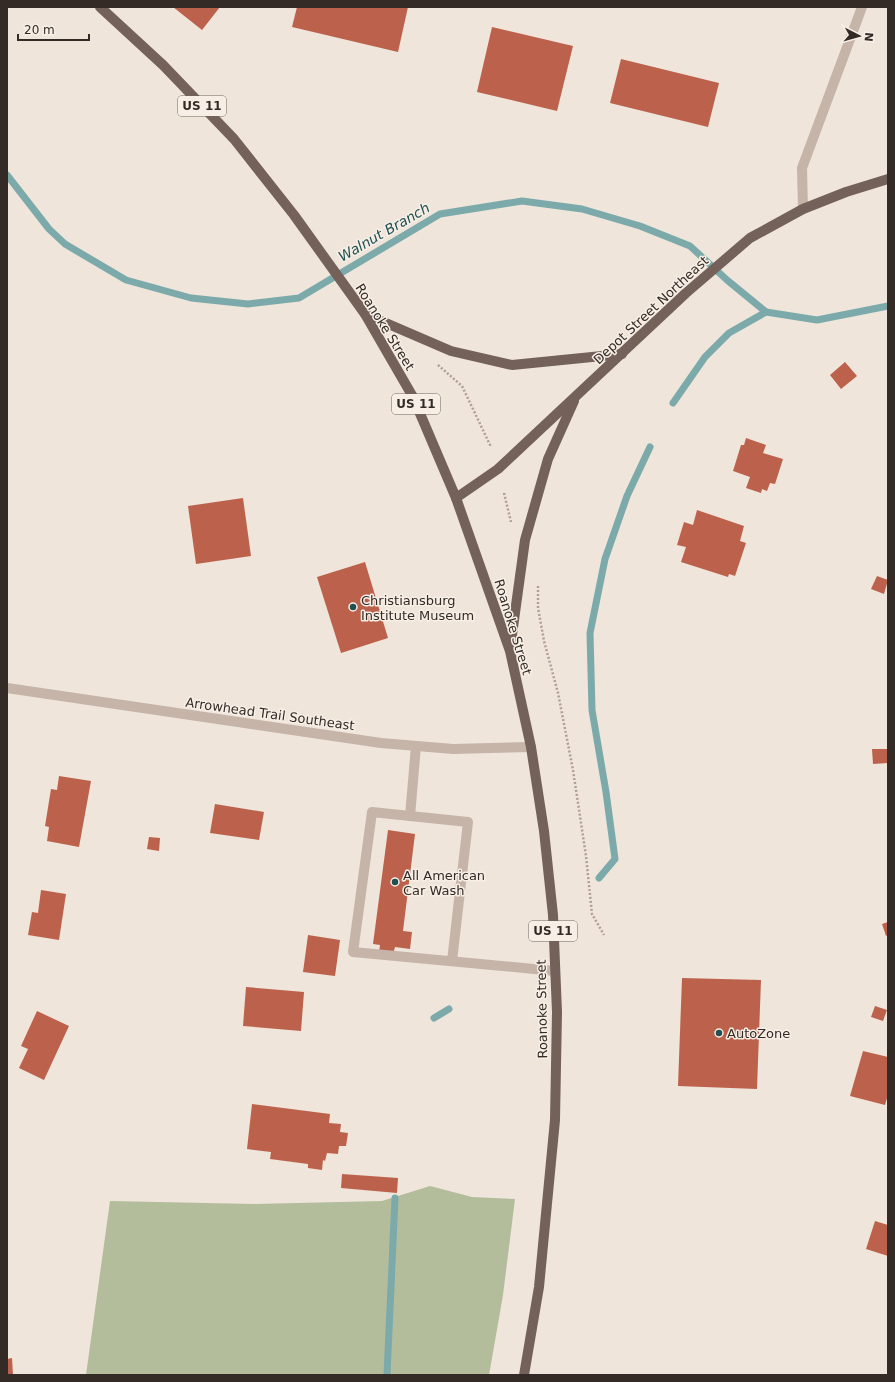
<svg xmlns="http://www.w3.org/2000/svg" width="895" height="1382" viewBox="0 0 895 1382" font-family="'DejaVu Sans',sans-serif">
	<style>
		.green { fill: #b3bd9c }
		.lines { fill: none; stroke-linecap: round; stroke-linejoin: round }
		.stream { stroke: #7caaaa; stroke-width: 7 }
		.building { fill: #bc624c }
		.path { stroke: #b29e92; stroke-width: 2.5; stroke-dasharray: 2 2; stroke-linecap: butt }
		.minor { stroke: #c6b4a8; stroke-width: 10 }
		.major { stroke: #746159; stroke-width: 10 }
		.poi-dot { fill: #205052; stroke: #f7efe6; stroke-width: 1.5 }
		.labels { text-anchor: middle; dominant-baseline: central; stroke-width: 3; stroke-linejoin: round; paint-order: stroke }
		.shield { fill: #f7efe6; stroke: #6e6660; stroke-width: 1 }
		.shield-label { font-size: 12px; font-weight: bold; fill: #342b27 }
		.street-label { font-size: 13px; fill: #342b27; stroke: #f7efe6 }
		.poi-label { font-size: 13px; fill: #342b27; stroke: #f7efe6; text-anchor: start }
		.water-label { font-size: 14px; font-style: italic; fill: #205052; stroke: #f7efe6 }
	</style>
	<rect width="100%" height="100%" fill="#efe5db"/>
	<path class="green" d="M 430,1186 L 472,1197 L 515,1199 L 503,1295 L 489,1375 L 86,1375 L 110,1201 L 254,1204 L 382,1201 Z"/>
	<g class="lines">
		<g class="stream">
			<path d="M 7,175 L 49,229 L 65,244 L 126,280 L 191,298 L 248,304 L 299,298 L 440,214 L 522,201 L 582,209 L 640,226 L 690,246 L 727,280 L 766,312 L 817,320 L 888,306"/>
			<path d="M 673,403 L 705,357 L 729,333 L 766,312"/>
			<path d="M 599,878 L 615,859 L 606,792 L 592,710 L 590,633 L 605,559 L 627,496 L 650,447"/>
			<path d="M 434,1018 L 449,1009"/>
			<path d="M 387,1375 L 395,1198"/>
		</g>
	</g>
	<g class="building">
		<path d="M 173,7 L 220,7 L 202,30 Z"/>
		<path d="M 297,7 L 408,7 L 398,52 L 292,27 Z"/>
		<path d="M 492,27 L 573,46 L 557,111 L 477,92 Z"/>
		<path d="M 621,59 L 719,83 L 708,127 L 610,103 Z"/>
		<path d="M 845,362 L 857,376 L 841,389 L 830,375 Z"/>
		<path d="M 746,438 L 766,445 L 763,453 L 783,459 L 775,484 L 770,483 L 767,491 L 762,489 L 761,493 L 746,488 L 750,477 L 733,471 L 741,445 L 744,445 Z"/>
		<path d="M 243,498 L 251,556 L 196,564 L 188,506 Z"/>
		<path d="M 697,510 L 744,526 L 740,541 L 746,543 L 735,576 L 729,574 L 728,577 L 681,562 L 686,547 L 677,545 L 684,522 L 693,525 Z"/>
		<path d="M 365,562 L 388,638 L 341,653 L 317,577 Z"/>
		<path d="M 877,576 L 888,580 L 884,594 L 871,589 Z"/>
		<path d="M 872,749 L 888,749 L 888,763 L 873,764 Z"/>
		<path d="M 59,776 L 91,781 L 79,847 L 47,841 L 49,827 L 45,826 L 51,789 L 57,790 Z"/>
		<path d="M 215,804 L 264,812 L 259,840 L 210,833 Z"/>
		<path d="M 388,830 L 415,834 L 403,931 L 412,932 L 410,949 L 395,947 L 393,954 L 379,952 L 380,945 L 373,944 Z"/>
		<path d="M 149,837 L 160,838 L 159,851 L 147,849 Z"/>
		<path d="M 41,890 L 66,894 L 59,940 L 28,935 L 32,912 L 38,913 Z"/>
		<path d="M 888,922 L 888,935 L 886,936 L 882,924 Z"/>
		<path d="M 308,935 L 340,940 L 335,976 L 303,972 Z"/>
		<path d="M 682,978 L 761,980 L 757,1089 L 678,1086 Z"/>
		<path d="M 246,987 L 304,992 L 301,1031 L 243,1026 Z"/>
		<path d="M 875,1006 L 887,1010 L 883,1021 L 871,1017 Z"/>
		<path d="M 37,1011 L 69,1026 L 44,1080 L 19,1068 L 28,1049 L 21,1046 Z"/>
		<path d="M 863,1051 L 888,1057 L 888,1095 L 885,1105 L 850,1096 Z"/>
		<path d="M 252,1104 L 330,1114 L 329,1123 L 341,1124 L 340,1132 L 348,1133 L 346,1146 L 339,1146 L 338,1154 L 327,1153 L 325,1161 L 323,1160 L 322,1170 L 308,1168 L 308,1164 L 270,1159 L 271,1152 L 247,1149 Z"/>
		<path d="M 342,1174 L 398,1178 L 397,1193 L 341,1188 Z"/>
		<path d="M 875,1221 L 888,1225 L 888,1256 L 866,1249 Z"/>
		<path d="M 12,1358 L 13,1375 L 7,1375 L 7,1359 Z"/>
	</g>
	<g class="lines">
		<g class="path">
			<path d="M 438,365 L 462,386 L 491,447"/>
			<path d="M 504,493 L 511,522"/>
			<path d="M 538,586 L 538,608 L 544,641 L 558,693 L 573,770 L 586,856 L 592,914 L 604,935"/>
		</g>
		<g class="minor">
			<path d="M 803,209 L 802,168 L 862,7"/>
			<path d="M 7,688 L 381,743 L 453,749 L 531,747"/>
			<path d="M 416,746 L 410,816 L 372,812 L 353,952 L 555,971"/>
			<path d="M 410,816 L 468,822 L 452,961"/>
		</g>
		<g class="major">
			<path d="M 100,7 L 163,65 L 234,139 L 294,215 L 365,314 L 413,397 L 456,498 L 510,651 L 531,747 L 544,831 L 553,915 L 557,1012 L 555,1120 L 539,1287 L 524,1375"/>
			<path d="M 365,314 L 451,351 L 512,365 L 622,354"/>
			<path d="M 456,498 L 498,469 L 686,293 L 750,238 L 803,209 L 846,192 L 888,179"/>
			<path d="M 510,649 L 525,540 L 548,459 L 574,401"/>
		</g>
	</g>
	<g class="poi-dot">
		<circle cx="353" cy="607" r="4"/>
		<circle cx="395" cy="882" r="4"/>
		<circle cx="719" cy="1033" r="4"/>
	</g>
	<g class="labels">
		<g class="shield">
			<rect x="178" y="96" width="48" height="20" rx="3"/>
			<rect x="392" y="394" width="48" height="20" rx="3"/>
			<rect x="529" y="921" width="48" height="20" rx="3"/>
		</g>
		<g class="shield-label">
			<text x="202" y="106">US 11</text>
			<text x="416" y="404">US 11</text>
			<text x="553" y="931">US 11</text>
		</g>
		<g class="street-label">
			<text transform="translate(651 310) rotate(-43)">Depot Street Northeast</text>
			<text transform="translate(385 327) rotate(58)">Roanoke Street</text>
			<text transform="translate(513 627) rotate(73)">Roanoke Street</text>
			<text transform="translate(270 714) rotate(8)">Arrowhead Trail Southeast</text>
			<text transform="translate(542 1009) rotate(-91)">Roanoke Street</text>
		</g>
		<g class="poi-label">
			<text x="361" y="600">Christiansburg<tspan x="361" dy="15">Institute Museum</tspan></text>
			<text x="403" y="875">All American<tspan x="403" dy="15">Car Wash</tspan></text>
			<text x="727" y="1033">AutoZone</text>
		</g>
		<g class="water-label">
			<text transform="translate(384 232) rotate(-30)">Walnut Branch</text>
		</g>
	</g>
	<rect width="895" height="1382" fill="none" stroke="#342b27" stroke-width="16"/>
	<g transform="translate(859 36) rotate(96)" stroke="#f7efe6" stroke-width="3" paint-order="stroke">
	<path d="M0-3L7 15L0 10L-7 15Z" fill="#342b27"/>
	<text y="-6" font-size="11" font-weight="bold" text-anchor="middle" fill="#342b27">N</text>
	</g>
	<path d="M18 34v6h71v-6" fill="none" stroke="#342b27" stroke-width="2"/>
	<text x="24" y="34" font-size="12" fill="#342b27" stroke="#f7efe6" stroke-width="3" paint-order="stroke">20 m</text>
</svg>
